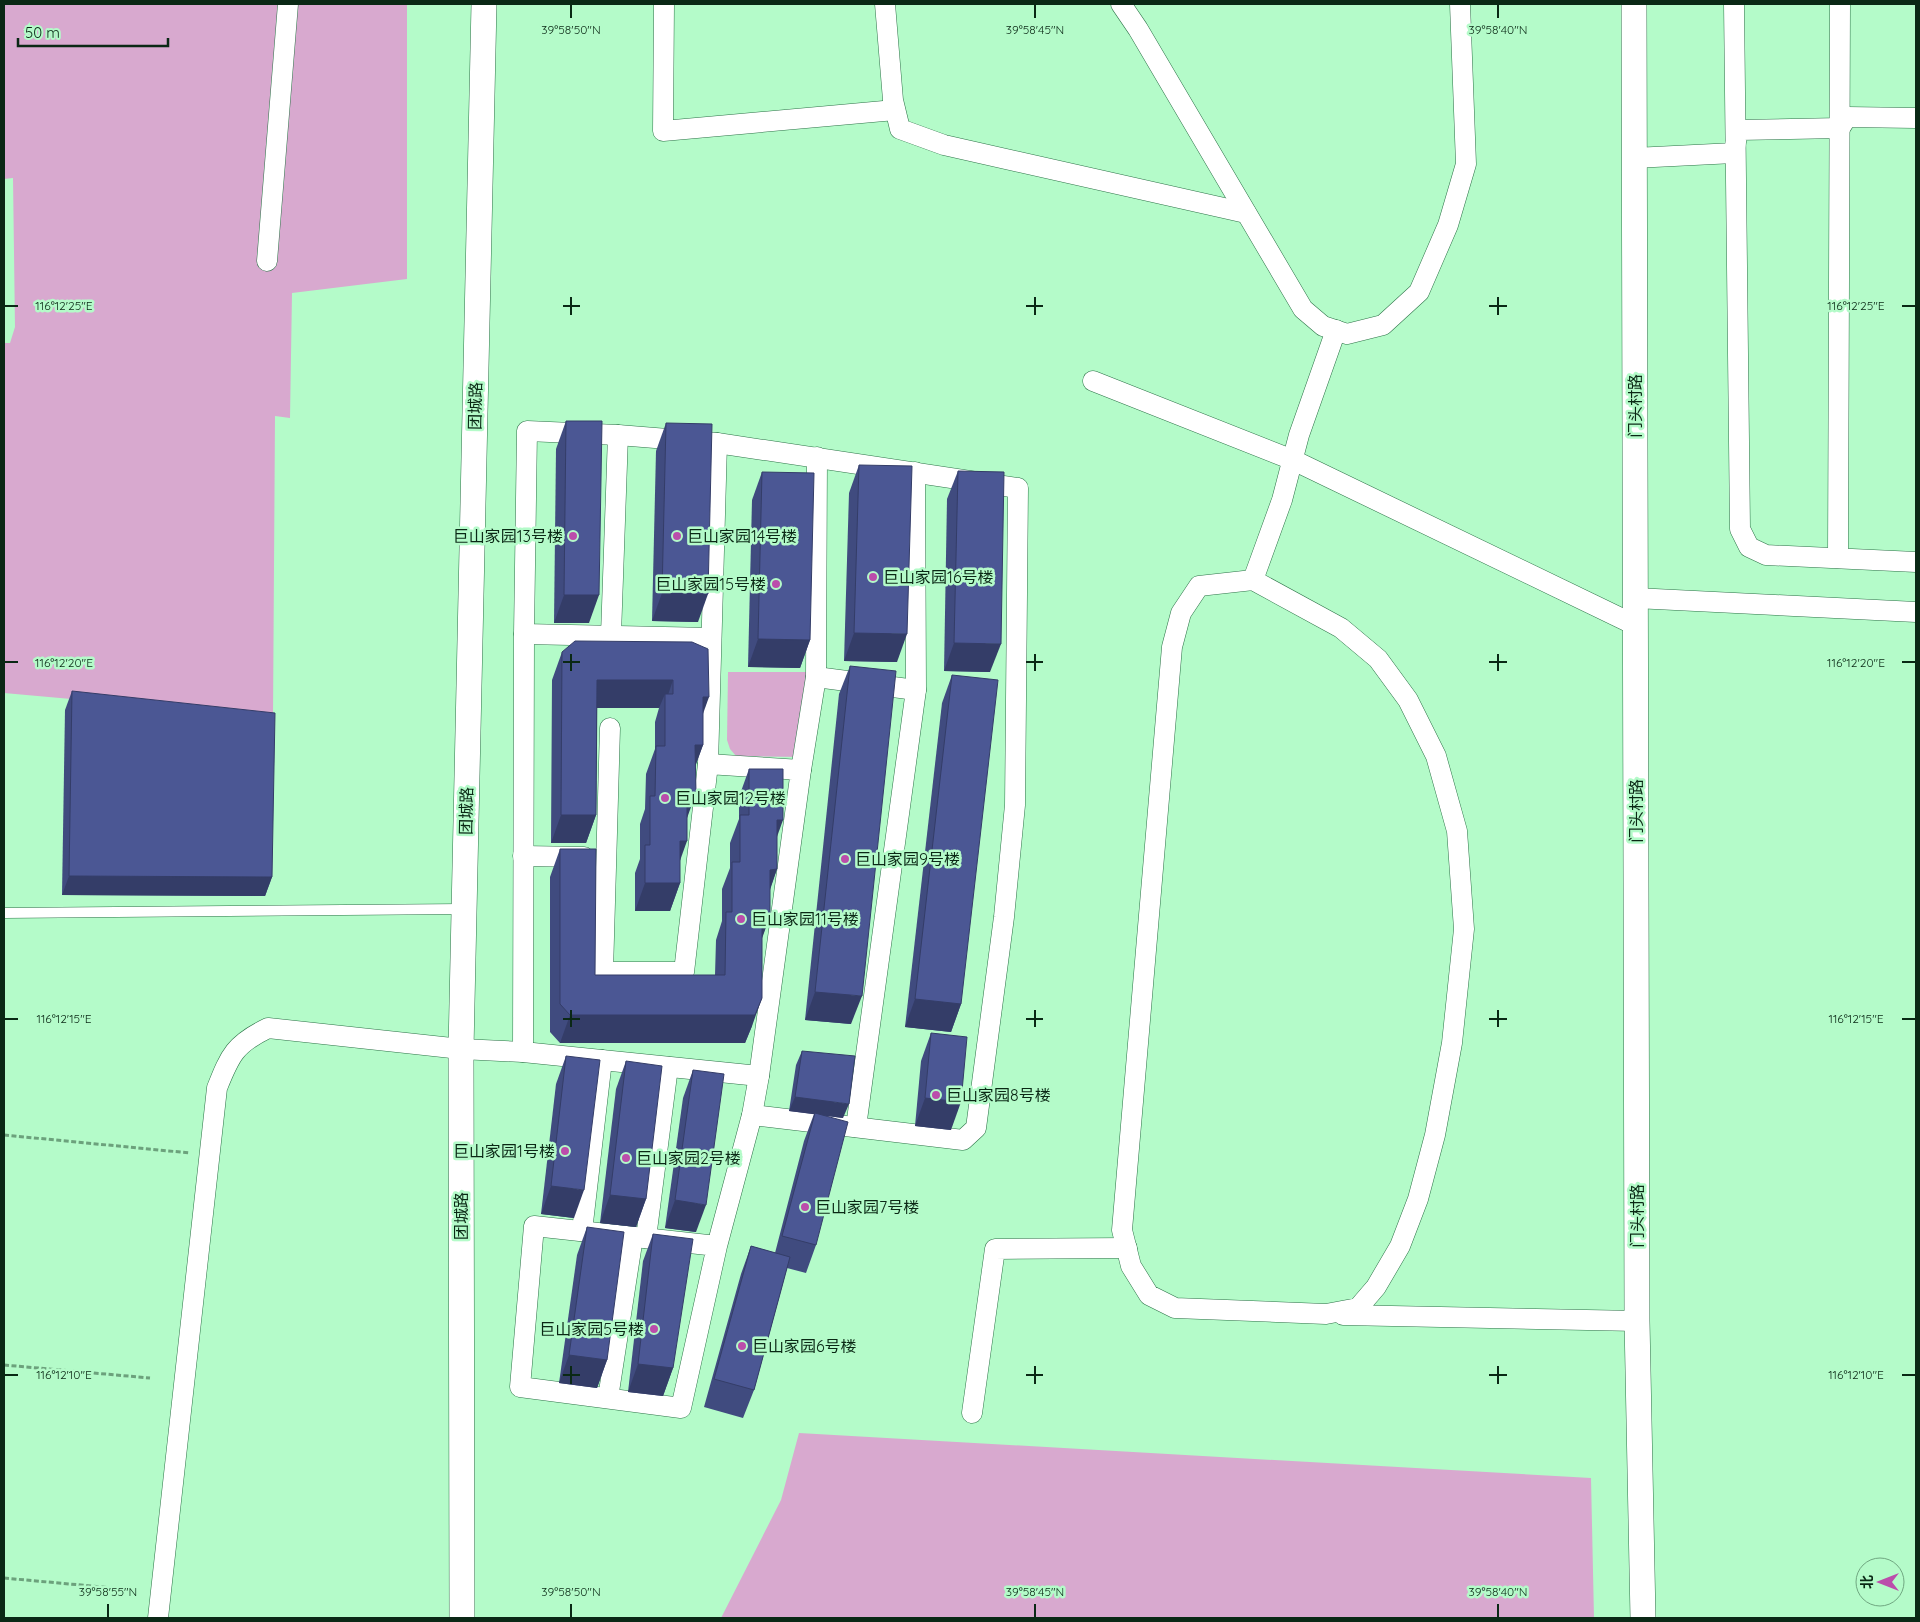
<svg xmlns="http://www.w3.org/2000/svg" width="1920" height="1622" viewBox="0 0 1920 1622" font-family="Quicksand,'Noto Sans SC',sans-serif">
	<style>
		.green { fill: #d8a9cf }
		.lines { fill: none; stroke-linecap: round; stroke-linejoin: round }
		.service-casing { stroke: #2d7348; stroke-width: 11 }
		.minor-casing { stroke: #2d7348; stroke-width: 21 }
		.tertiary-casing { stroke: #2d7348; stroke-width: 26 }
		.path { stroke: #6ca17c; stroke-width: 3; stroke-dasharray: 5 2.5; stroke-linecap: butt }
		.service { stroke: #fff; stroke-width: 10 }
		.minor { stroke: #fff; stroke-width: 20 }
		.tertiary { stroke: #fff; stroke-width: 25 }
		.wall { fill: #404b7f }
		.shaded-wall { fill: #343d68 }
		.building { fill: #4b5794; stroke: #343d68 }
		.ticks { fill: none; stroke: #0a2815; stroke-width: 2 }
		.poi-dot { fill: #bb4dab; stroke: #b4fbc9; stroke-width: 2 }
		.labels { text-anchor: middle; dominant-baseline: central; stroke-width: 5; stroke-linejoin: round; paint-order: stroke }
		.street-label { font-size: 16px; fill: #0a2815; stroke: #b4fbc9 }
		.poi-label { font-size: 16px; fill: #0a2815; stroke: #b4fbc9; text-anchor: start }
		.ticks-label { font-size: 12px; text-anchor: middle; fill: #0a2815; stroke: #b4fbc9; stroke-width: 5; stroke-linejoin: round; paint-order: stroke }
	</style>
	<rect width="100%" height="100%" fill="#b4fbc9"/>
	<g class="green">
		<path d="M 4,4 L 407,4 L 407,279 L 292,293 L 290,418 L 275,416 L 273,717 L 4,693 L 4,343 L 10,343 L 15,327 L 13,178 L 4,179 Z"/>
		<path d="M 728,672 L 810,672 L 804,757 L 736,756 L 730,749 L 727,740 Z"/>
		<path d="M 799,1433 L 1591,1478 L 1594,1618 L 721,1618 L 781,1500 Z"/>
	</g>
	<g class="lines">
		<g class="service-casing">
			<path id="service" d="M 4,913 L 463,909"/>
		</g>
		<g class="minor-casing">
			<g id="minor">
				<path d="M 664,4 L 663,131 L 895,110"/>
				<path d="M 885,4 L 893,100 L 900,129 L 944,145 L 1246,213"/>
				<path d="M 1121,4 L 1138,29 L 1303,309 L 1323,326 L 1347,334 L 1383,325 L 1419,292 L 1448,225 L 1466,164 L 1460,4"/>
				<path d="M 1734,4 L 1740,529 L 1749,547 L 1766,555 L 1916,562"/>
				<path d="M 1634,158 L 1734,153 L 1738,130 L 1840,128 L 1847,117 L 1916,118"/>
				<path d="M 267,261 L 288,4"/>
				<path d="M 1093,381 L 1293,460 L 1635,625"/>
				<path d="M 717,443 L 1018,488 L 1015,805 L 1004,917 L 976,1128 L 963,1140 L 752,1115"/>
				<path d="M 1838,558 L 1840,4"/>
				<path d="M 1253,580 L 1341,628 L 1378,659 L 1408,700 L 1436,756 L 1457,831 L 1464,929 L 1452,1043 L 1435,1135 L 1418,1199 L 1400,1246 L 1376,1287 L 1358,1308 L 1326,1314 L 1175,1308 L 1149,1295 L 1131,1266 L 1122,1230 L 1172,647 L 1181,613 L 1199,586 Z"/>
				<path d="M 1253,580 L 1282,500 L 1299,435 L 1336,330"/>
				<path d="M 1635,598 L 1916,612"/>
				<path d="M 611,635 L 618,435"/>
				<path d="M 816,677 L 916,690"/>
				<path d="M 708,764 L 717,443 L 618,435 L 527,431 L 524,634 L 711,638"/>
				<path d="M 801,770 L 816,677 L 817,457"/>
				<path d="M 523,856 L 584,857"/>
				<path d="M 523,1052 L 524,634"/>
				<path d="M 856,1127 L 916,690 L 915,472"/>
				<path d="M 582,1231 L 602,1060"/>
				<path d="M 646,1238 L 668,1067"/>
				<path d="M 717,1246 L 534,1226 L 520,1387 L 681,1408 L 717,1246 L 752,1115 L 759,1076"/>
				<path d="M 1343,1315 L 1637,1321"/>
				<path d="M 608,1398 L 633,1237"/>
				<path d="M 972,1413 L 995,1249 L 1127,1248"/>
				<path d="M 158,1618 L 217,1088 C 230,1055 235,1044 268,1028 L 461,1049 L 523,1052 L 759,1076 L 801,770 L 708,764 L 684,972 L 603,972 L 610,728"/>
			</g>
		</g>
		<g class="tertiary-casing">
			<g id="tertiary">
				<path d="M 1634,4 L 1637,1321 L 1643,1618"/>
				<path d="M 462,1618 L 461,1049 L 484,4"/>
			</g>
		</g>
		<g class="path">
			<path d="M 4,1135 L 190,1153"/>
			<path d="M 4,1365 L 150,1378"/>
			<path d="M 4,1578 L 124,1589"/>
		</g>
		<use href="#service" class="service"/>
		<use href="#minor" class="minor"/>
		<use href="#tertiary" class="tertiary"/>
	</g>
	<g class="wall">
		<path d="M 566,421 L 589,623 L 554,623 L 556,449 Z"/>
		<path d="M 666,423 L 698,622 L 652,621 L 656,451 Z"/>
		<path d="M 859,465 L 897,662 L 844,661 L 849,493 Z"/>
		<path d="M 958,471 L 990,672 L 944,671 L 947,499 Z"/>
		<path d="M 762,472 L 810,640 L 800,668 L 748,667 L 752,500 Z"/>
		<path d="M 692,642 L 703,714 L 703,745 L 695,767 L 680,861 L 680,883 L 670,911 L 635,911 L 635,873 L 640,859 L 640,824 L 645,809 L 646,774 L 655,749 L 655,722 L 659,708 L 597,708 L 596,815 L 586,843 L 551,843 L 552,680 L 562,652 Z"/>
		<path d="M 850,666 L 851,1024 L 805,1020 L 839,694 Z"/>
		<path d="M 952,675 L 961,1004 L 951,1032 L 905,1027 L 942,703 Z"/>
		<path d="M 72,691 L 272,877 L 265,896 L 62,895 L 65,710 Z"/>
		<path d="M 749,769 L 777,838 L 777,869 L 770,890 L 770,916 L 762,937 L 752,1026 L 745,1043 L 560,1043 L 550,1032 L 550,877 L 560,849 L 595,975 L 715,975 L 716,940 L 722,921 L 722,889 L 730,868 L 730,843 L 739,819 L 739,797 Z"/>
		<path d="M 931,1033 L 951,1130 L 915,1126 L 921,1061 Z"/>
		<path d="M 802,1051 L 843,1118 L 827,1116 L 816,1245 L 806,1273 L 787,1268 L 754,1390 L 743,1418 L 704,1407 L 741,1274 L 751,1246 L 775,1253 L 804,1141 L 814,1114 L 789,1111 L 796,1065 Z"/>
		<path d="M 566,1056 L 574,1218 L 541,1214 L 556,1084 Z"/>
		<path d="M 626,1061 L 646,1199 L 636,1227 L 600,1223 L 616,1089 Z"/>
		<path d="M 693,1070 L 696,1232 L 665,1228 L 683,1098 Z"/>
		<path d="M 587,1227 L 607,1360 L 597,1388 L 559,1383 L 577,1255 Z"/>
		<path d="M 653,1234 L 673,1368 L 663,1396 L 628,1392 L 643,1261 Z"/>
	</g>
	<g class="shaded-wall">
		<path d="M 662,593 L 708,594 L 698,622 L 652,621 Z"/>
		<path d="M 564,595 L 599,595 L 589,623 L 554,623 Z"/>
		<path d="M 854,633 L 907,634 L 897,662 L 844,661 Z"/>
		<path d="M 758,639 L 810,640 L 800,668 L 748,667 Z"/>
		<path d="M 954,643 L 1001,644 L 990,672 L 944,671 Z"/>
		<path d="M 597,680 L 673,680 L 665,704 L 665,694 L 659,708 L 587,708 Z"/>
		<path d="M 703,697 L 709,697 L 699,725 Z"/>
		<path d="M 695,745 L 703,745 L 693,772 Z"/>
		<path d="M 687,793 L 696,793 L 686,821 Z"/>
		<path d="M 561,815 L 596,815 L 586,843 L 551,843 Z"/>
		<path d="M 777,820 L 783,820 L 773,848 Z"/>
		<path d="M 680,841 L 687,841 L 677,869 Z"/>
		<path d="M 777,869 L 767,897 L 770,870 Z"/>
		<path d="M 69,876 L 272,877 L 265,896 L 62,895 Z"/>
		<path d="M 645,883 L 680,883 L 670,911 L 635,911 Z"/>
		<path d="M 762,916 L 770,916 L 760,944 Z"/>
		<path d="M 815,992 L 862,996 L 851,1024 L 805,1020 Z"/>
		<path d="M 762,998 L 752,1026 L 745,1043 L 560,1043 L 570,1015 Z"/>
		<path d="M 915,999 L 961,1004 L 951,1032 L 905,1027 Z"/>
		<path d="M 795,1097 L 849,1104 L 843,1118 L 789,1111 Z"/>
		<path d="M 925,1098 L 961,1102 L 951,1130 L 915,1126 Z"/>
		<path d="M 551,1186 L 584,1190 L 574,1218 L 541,1214 Z"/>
		<path d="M 610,1195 L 646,1199 L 636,1227 L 600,1223 Z"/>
		<path d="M 675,1200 L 706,1205 L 696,1232 L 665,1228 Z"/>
		<path d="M 569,1355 L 607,1360 L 597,1388 L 559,1383 Z"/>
		<path d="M 638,1364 L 673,1368 L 663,1396 L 628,1392 Z"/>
	</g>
	<g class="building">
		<path d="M 566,421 L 602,421 L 599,595 L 564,595 Z"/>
		<path d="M 666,423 L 712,424 L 708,594 L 662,593 Z"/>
		<path d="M 859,465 L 912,466 L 907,634 L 854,633 Z"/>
		<path d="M 958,471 L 1004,472 L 1001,644 L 954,643 Z"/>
		<path d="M 762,472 L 814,473 L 810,640 L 758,639 Z"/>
		<path d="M 575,641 L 692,642 L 708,649 L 709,697 L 703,697 L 703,745 L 695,745 L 696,793 L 687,793 L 687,841 L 680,841 L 680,883 L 645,883 L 645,845 L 650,845 L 650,796 L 655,796 L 656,746 L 665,746 L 665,694 L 673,694 L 673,680 L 597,680 L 596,815 L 561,815 L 562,652 Z"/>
		<path d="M 850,666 L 896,671 L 862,996 L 815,992 Z"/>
		<path d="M 952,675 L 998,680 L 961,1004 L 915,999 Z"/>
		<path d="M 72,691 L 275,713 L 272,877 L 69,876 Z"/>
		<path d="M 749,769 L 783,769 L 783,820 L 777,820 L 777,869 L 770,870 L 770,916 L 762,916 L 762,998 L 755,1015 L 570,1015 L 560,1004 L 560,849 L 596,849 L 595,975 L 725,975 L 726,912 L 732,912 L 732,862 L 740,862 L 740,815 L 749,815 Z"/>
		<path d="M 931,1033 L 967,1037 L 961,1102 L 925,1098 Z"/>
		<path d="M 802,1051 L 855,1056 L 849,1104 L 795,1097 Z"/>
		<path d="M 566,1056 L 600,1060 L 584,1190 L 551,1186 Z"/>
		<path d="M 626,1061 L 662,1066 L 646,1199 L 610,1195 Z"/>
		<path d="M 693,1070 L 724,1074 L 706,1205 L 675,1200 Z"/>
		<path d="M 815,1113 L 848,1122 L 816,1245 L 782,1236 Z"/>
		<path d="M 587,1227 L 624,1232 L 607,1360 L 569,1355 Z"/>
		<path d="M 653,1234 L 693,1239 L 673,1368 L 638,1364 Z"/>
		<path d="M 751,1246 L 790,1257 L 754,1390 L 714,1379 Z"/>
	</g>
	<path class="ticks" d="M 571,5 L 571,18M 1035,5 L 1035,18M 1498,5 L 1498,18M 571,297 L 571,315M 1035,297 L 1035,315M 1498,297 L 1498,315M 5,306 L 18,306M 563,306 L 580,306M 1026,306 L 1043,306M 1489,306 L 1507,306M 1902,306 L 1915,306M 571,654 L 571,671M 1035,654 L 1035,671M 1498,654 L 1498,671M 5,662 L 18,662M 563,662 L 580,662M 1026,662 L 1043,662M 1489,662 L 1507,662M 1902,662 L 1915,662M 571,1010 L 571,1027M 1035,1010 L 1035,1027M 1498,1010 L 1498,1027M 5,1019 L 18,1019M 563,1019 L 580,1019M 1026,1019 L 1043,1019M 1489,1019 L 1507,1019M 1902,1019 L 1915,1019M 571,1366 L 571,1384M 1035,1366 L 1035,1384M 1498,1366 L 1498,1384M 5,1375 L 18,1375M 563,1375 L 580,1375M 1026,1375 L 1043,1375M 1489,1375 L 1507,1375M 1902,1375 L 1915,1375M 108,1604 L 108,1617M 571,1604 L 571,1617M 1035,1604 L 1035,1617M 1498,1604 L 1498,1617"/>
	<g class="poi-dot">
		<circle cx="573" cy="536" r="5"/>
		<circle cx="677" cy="536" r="5"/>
		<circle cx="873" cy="577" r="5"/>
		<circle cx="776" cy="584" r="5"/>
		<circle cx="665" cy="798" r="5"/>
		<circle cx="845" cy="859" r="5"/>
		<circle cx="741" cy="919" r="5"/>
		<circle cx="936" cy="1095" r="5"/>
		<circle cx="565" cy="1151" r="5"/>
		<circle cx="626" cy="1158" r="5"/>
		<circle cx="805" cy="1207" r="5"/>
		<circle cx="654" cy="1329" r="5"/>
		<circle cx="742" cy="1346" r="5"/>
	</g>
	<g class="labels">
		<g class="street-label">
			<text transform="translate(475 406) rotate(-89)">团城路</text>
			<text transform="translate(1635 406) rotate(-90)">门头村路</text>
			<text transform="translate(466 811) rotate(-89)">团城路</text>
			<text transform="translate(1636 811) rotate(-90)">门头村路</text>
			<text transform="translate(461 1216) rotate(-90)">团城路</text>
			<text transform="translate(1637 1216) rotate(-90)">门头村路</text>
		</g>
		<g class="poi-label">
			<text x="563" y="536" text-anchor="end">巨山家园13号楼</text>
			<text x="687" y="536">巨山家园14号楼</text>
			<text x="883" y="577">巨山家园16号楼</text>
			<text x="766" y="584" text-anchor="end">巨山家园15号楼</text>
			<text x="675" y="798">巨山家园12号楼</text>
			<text x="855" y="859">巨山家园9号楼</text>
			<text x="751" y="919">巨山家园11号楼</text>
			<text x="946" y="1095">巨山家园8号楼</text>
			<text x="555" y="1151" text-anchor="end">巨山家园1号楼</text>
			<text x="636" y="1158">巨山家园2号楼</text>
			<text x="815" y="1207">巨山家园7号楼</text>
			<text x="644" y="1329" text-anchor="end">巨山家园5号楼</text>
			<text x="752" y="1346">巨山家园6号楼</text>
		</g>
	</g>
	<g class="ticks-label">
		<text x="571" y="34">39°58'50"N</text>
		<text x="1035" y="34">39°58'45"N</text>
		<text x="1498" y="34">39°58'40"N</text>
		<text x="1856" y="310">116°12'25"E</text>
		<text x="64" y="310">116°12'25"E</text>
		<text x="1856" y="667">116°12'20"E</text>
		<text x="64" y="667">116°12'20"E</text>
		<text x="1856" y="1023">116°12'15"E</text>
		<text x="64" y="1023">116°12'15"E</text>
		<text x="1856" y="1379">116°12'10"E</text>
		<text x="64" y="1379">116°12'10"E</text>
		<text x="108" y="1596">39°58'55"N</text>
		<text x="571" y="1596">39°58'50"N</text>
		<text x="1035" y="1596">39°58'45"N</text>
		<text x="1498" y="1596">39°58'40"N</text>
	</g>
	<rect width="1920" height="1622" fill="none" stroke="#0a2815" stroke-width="10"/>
	<g transform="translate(1880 1582) rotate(270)"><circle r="24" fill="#b4fbc9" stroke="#70a781"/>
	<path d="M0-4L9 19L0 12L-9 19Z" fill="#bb4dab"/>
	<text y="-8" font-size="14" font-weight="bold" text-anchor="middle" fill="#0a2815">北</text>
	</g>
	<path d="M18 38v8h150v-8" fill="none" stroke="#0a2815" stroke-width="2.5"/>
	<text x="25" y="38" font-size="15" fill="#0a2815" stroke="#b4fbc9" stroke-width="4" paint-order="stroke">50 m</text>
</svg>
